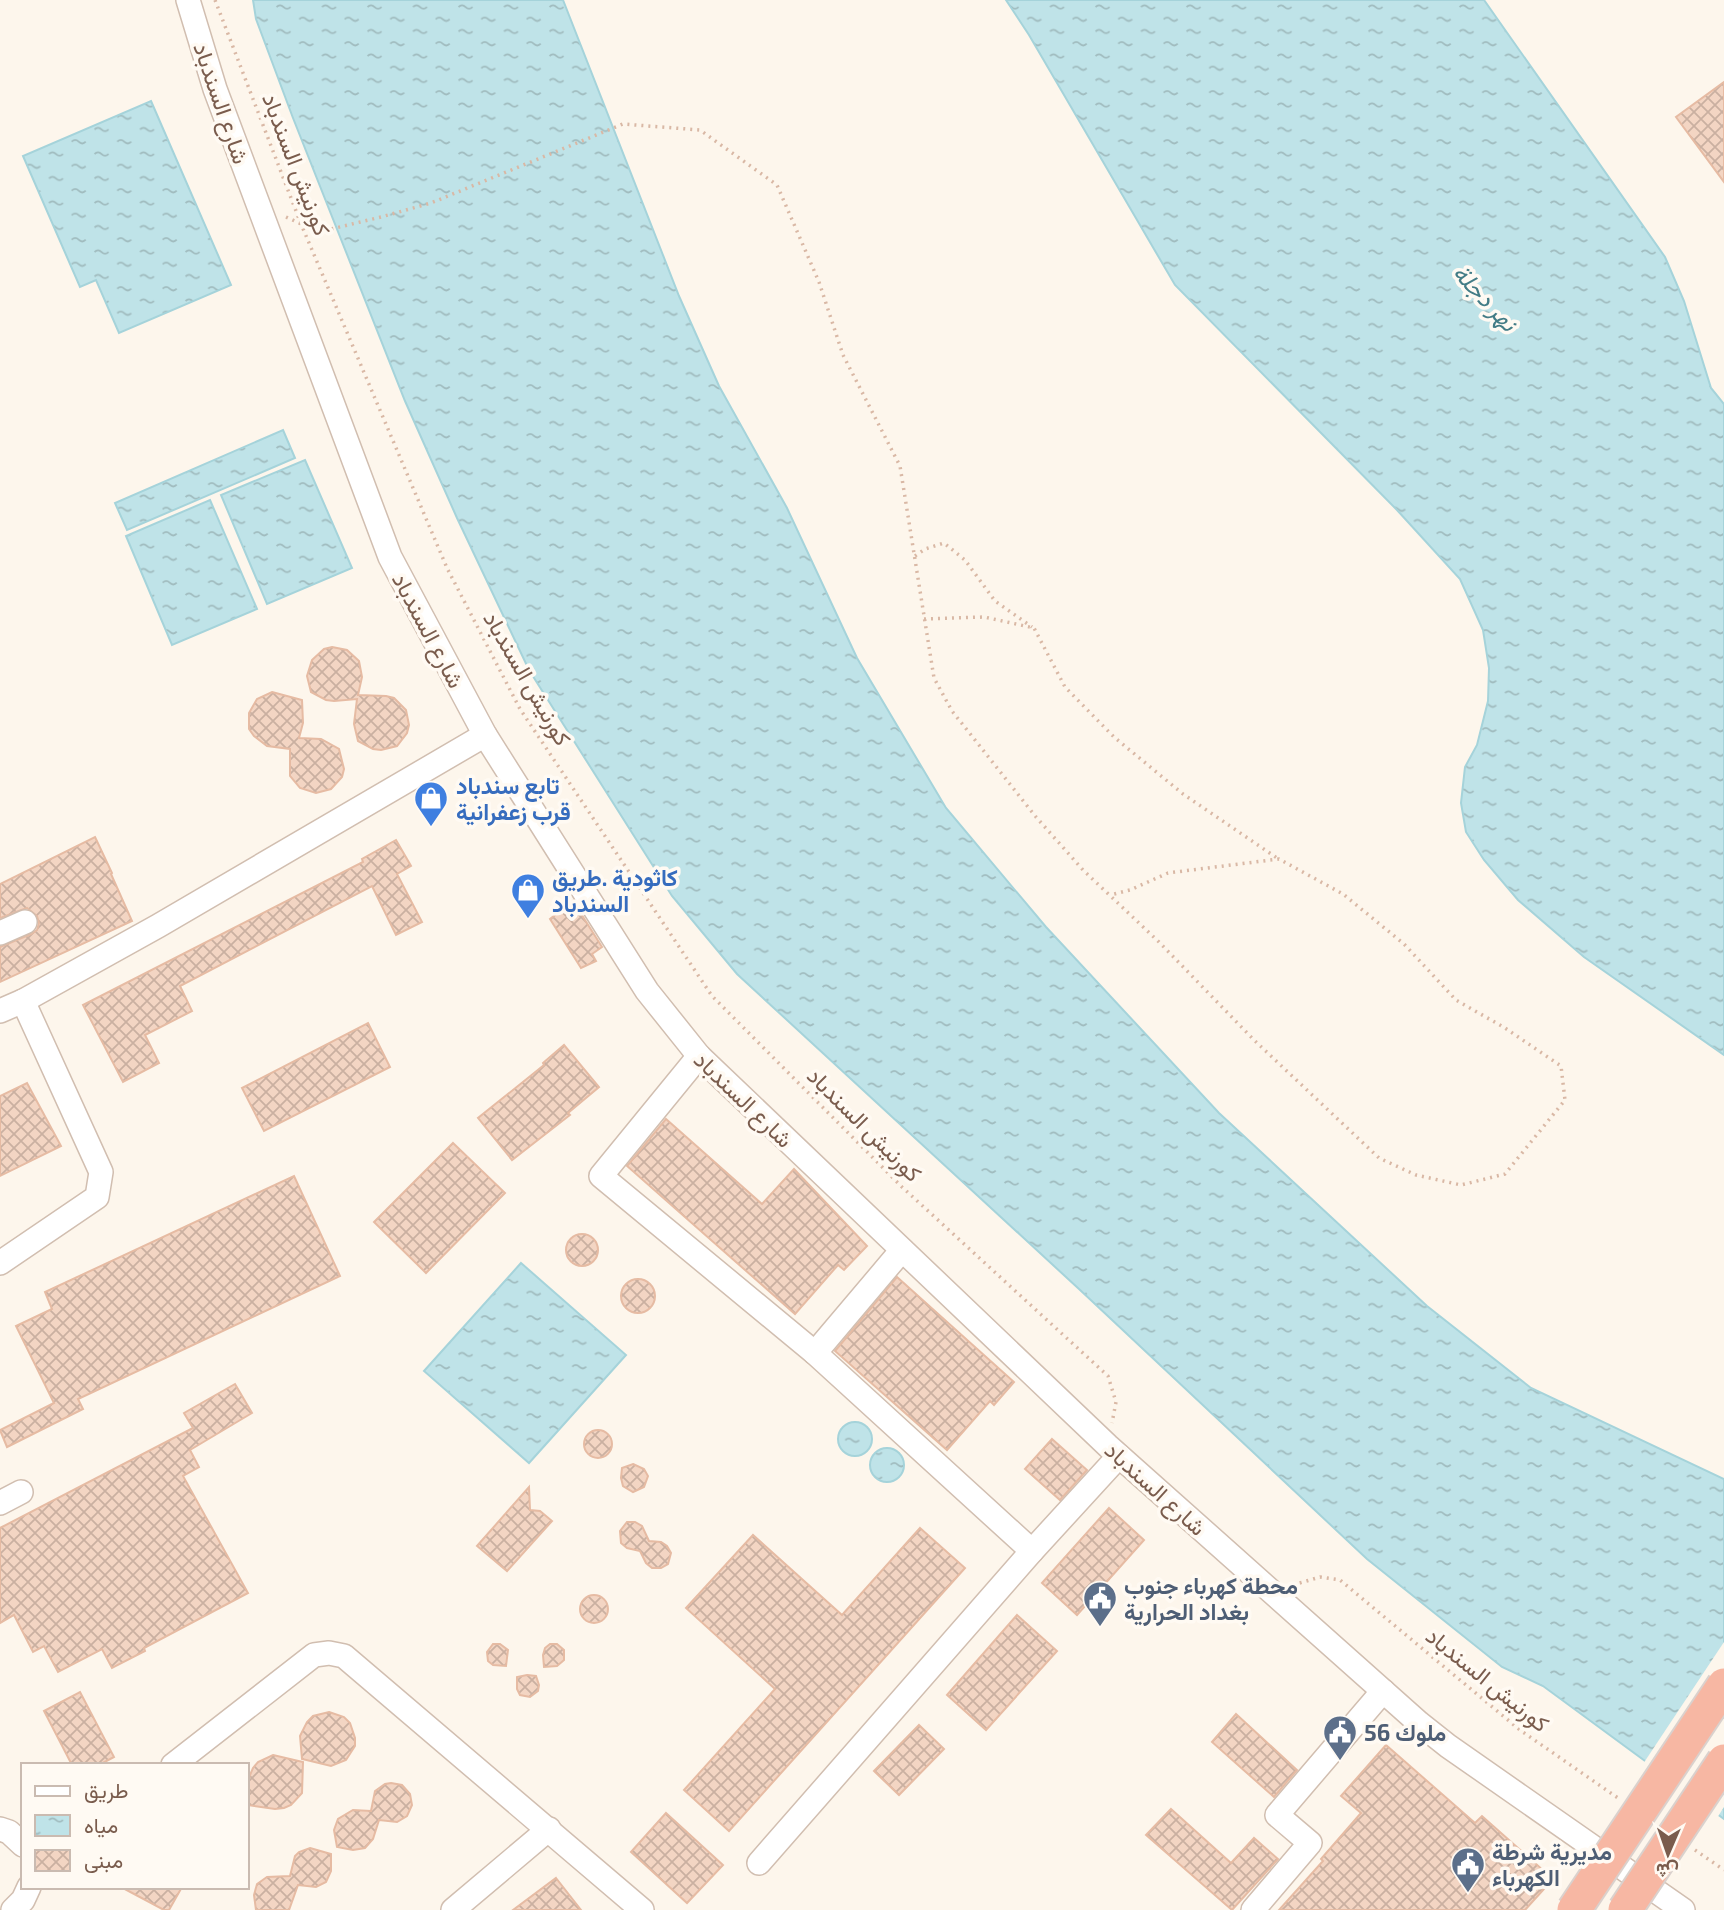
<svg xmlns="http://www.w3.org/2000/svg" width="1724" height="1910" viewBox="0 0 1724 1910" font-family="'Exo 2',Vazirmatn,sans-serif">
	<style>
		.water { fill: url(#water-ripples); stroke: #a5d3da; stroke-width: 2 }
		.pier { fill: #fdf6ec }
		.building { fill: url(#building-cross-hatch); stroke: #e6bba3; stroke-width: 2 }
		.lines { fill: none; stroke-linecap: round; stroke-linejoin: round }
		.minor-casing { stroke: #d1beb0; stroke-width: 26 }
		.path { stroke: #d9b8a5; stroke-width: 3.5; stroke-dasharray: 2 5; stroke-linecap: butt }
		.minor { stroke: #fff; stroke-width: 23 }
		.highway-bridge-casing { stroke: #dad1cd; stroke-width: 37; stroke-linecap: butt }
		.highway-bridge { stroke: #f7b7a3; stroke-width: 33 }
		.labels { text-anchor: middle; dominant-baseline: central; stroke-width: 7; stroke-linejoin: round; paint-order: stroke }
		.street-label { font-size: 23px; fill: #7a5c4d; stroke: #fffaf3 }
		.shop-label { font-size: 23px; font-weight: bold; fill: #366cbe; stroke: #fffaf3; text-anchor: start }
		.service-label { font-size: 23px; font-weight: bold; fill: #4e5e75; stroke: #fffaf3; text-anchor: start }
		.water-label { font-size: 24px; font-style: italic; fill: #437c86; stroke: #fffaf3 }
	</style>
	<defs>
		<pattern id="water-ripples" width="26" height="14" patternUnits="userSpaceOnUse" patternTransform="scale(1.75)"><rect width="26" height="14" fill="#bfe3e8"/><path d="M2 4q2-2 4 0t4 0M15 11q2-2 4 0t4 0" fill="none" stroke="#a0bbbe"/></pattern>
		<pattern id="building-cross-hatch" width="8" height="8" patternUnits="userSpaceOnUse" patternTransform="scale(1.75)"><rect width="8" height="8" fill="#f3d5c3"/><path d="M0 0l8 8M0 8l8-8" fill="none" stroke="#cab0a1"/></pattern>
	</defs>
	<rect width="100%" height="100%" fill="#fdf6ec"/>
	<g class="water">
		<path d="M 253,0 L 563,0 L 679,296 L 719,386 L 787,508 L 857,658 L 946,808 L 1046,927 L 1219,1113 L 1427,1306 L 1531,1388 L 1724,1479 L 1724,1819 L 1543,1686 L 1502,1667 L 1367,1559 L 1079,1289 L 737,974 L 672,896 L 529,670 L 457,518 L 405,401 L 293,118 L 256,19 Z"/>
		<path d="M 1006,0 L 1484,0 L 1665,257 L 1684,301 L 1711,388 L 1724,404 L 1724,1055 L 1584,957 L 1518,900 L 1484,860 L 1466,832 L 1461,803 L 1465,767 L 1477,745 L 1488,701 L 1489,668 L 1483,630 L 1460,579 L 1397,510 L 1175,285 L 1029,35 Z"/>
		<path d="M 151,101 L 231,285 L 119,333 L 96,280 L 80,287 L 23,156 Z"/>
		<path d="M 283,430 L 295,458 L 127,530 L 115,503 Z"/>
		<path d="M 305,460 L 352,568 L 267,604 L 221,495 Z"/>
		<path d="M 210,500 L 257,609 L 172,645 L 126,536 Z"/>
		<path d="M 521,1263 L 626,1355 L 529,1463 L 424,1371 Z"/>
		<circle cx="855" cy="1439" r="17"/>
		<circle cx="887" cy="1465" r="17"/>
	</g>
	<path class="pier" d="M 1724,1642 L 1724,1807 L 1717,1818 L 1643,1764 Z"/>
	<g class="building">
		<path d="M 1724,82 L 1724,182 L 1676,117 Z"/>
		<path d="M 332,647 L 347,650 L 359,661 L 362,677 L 358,695 L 386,696 L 394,698 L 406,710 L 409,725 L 407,733 L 397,746 L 381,750 L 373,749 L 358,741 L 354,724 L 357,699 L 334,701 L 326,700 L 311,692 L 307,676 L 312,660 L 324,649 Z"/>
		<path d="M 272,692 L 302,700 L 303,723 L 299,738 L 321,739 L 339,749 L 344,769 L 342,777 L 331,789 L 316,793 L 300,788 L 290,776 L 290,749 L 267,746 L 254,736 L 249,729 L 249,713 L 257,699 Z"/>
		<path d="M 95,837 L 112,873 L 111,874 L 132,921 L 0,982 L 0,947 L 31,934 L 37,930 L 39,923 L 37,916 L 27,908 L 0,918 L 0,884 Z"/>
		<path d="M 396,840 L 411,866 L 397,874 L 422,922 L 396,935 L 372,886 L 180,986 L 192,1011 L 145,1035 L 159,1063 L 123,1082 L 83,1005 L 363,862 L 362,859 Z"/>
		<path d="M 573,901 L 602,947 L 592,954 L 596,961 L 581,968 L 550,919 Z"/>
		<path d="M 368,1023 L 390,1067 L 264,1131 L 242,1088 Z"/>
		<path d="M 564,1045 L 599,1087 L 568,1113 L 570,1115 L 512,1160 L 478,1118 L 544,1065 L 543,1063 Z"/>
		<path d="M 27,1083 L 61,1146 L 0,1176 L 0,1096 Z"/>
		<path d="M 666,1119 L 762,1204 L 794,1169 L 867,1246 L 844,1270 L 838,1265 L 795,1314 L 627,1166 Z"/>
		<path d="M 453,1143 L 505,1193 L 426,1273 L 374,1222 Z"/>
		<path d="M 294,1176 L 340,1276 L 78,1399 L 83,1409 L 7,1447 L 0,1430 L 54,1403 L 16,1326 L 52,1309 L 45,1292 Z"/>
		<circle cx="582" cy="1250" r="16"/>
		<path d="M 897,1277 L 1014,1382 L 994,1405 L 990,1401 L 947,1450 L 835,1351 Z"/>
		<circle cx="638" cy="1296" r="17"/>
		<path d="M 235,1384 L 252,1413 L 190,1450 L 199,1467 L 183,1476 L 248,1593 L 144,1648 L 145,1651 L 112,1668 L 102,1649 L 58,1672 L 44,1646 L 33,1652 L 14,1615 L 0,1623 L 0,1528 L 193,1428 L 184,1413 Z"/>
		<circle cx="598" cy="1444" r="14"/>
		<path d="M 1052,1439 L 1087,1470 L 1060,1500 L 1025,1469 Z"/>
		<path d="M 633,1464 L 644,1469 L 648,1476 L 644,1487 L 633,1492 L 623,1486 L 621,1478 L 622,1468 Z"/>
		<path d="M 529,1487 L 530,1510 L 540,1511 L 552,1521 L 507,1571 L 477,1546 Z"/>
		<path d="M 1109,1508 L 1144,1540 L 1077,1615 L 1042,1583 Z"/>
		<path d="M 627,1522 L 635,1522 L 642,1526 L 649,1541 L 661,1542 L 667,1546 L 671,1553 L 668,1564 L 661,1568 L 652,1568 L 646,1563 L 640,1551 L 627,1548 L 621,1543 L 620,1531 Z"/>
		<path d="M 920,1528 L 965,1568 L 729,1831 L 684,1790 L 775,1689 L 686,1608 L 753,1535 L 842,1615 Z"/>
		<circle cx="594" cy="1609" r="14"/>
		<path d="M 1017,1615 L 1057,1651 L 986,1730 L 947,1695 Z"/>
		<path d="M 493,1644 L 500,1644 L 508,1650 L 506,1666 L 493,1665 L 488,1661 L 487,1652 Z"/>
		<path d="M 557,1644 L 564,1650 L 564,1660 L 557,1666 L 544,1667 L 543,1655 L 545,1648 L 550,1644 Z"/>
		<path d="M 527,1675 L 536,1676 L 539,1685 L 538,1691 L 530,1697 L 520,1695 L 517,1689 L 517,1677 Z"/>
		<path d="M 80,1692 L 114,1757 L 99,1765 L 72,1765 L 44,1711 Z"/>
		<path d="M 329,1712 L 344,1717 L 350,1723 L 355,1738 L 355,1746 L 346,1760 L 331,1766 L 302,1759 L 300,1736 L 307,1722 L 313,1716 Z"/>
		<path d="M 1236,1714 L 1297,1770 L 1274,1797 L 1212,1742 Z"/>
		<path d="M 919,1725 L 944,1749 L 899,1795 L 874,1771 Z"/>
		<path d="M 1386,1745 L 1475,1823 L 1482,1816 L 1553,1879 L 1525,1910 L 1279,1910 L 1323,1861 L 1321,1859 L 1361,1813 L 1341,1796 Z"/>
		<path d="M 273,1755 L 303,1762 L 302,1793 L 291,1805 L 284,1808 L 275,1809 L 247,1805 L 247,1782 L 253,1768 L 258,1762 Z"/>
		<path d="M 391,1783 L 402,1785 L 410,1794 L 412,1805 L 407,1816 L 397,1822 L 379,1820 L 373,1839 L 365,1848 L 353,1850 L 337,1847 L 334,1830 L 338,1819 L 353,1810 L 371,1811 L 375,1791 L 385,1784 Z"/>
		<path d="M 1171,1809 L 1231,1863 L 1254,1838 L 1278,1859 L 1232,1910 L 1146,1835 Z"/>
		<path d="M 666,1813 L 723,1865 L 687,1903 L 631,1852 Z"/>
		<path d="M 310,1848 L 331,1854 L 331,1871 L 326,1882 L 316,1887 L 298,1885 L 289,1910 L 256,1910 L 254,1895 L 257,1884 L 267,1877 L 290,1876 L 295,1856 L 299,1852 Z"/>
		<path d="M 556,1878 L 581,1910 L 513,1910 Z"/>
		<path d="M 121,1887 L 182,1887 L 169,1910 L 164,1910 Z"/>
	</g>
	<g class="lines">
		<g class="minor-casing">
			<g id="minor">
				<path d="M 188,0 L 215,89 L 390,557 L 485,735 L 647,991 L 699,1056 L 1108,1446 L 1419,1723 L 1448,1746 L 1683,1910"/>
				<path d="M 0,933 L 25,922"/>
				<path d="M 0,1011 L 23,1001 L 158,926 L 485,735"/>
				<path d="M 699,1056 L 601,1176 L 815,1353 L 1032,1551"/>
				<path d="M 0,1263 L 97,1197 L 101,1172 L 23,1001"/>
				<path d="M 815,1353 L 902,1250"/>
				<path d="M 0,1503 L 21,1492"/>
				<path d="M 173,1765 L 314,1655 L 329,1653 L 344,1656 L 642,1910"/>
				<path d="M 0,1829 L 9,1832 L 23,1845"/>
				<path d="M 759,1863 L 1032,1551 L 1119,1456"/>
				<path d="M 13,1910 L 23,1900 L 29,1887"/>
				<path d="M 453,1910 L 549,1829"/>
				<path d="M 1253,1910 L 1310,1843 L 1277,1815 L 1383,1691"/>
			</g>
		</g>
		<g class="path">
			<path d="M 215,0 L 301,224 L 447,568 L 520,709 L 712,996 L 902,1187 L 1108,1376 L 1116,1402 L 1112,1423"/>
			<path d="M 286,217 L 319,232 L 381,217 L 431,203 L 623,124 L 700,130 L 777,185 L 819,282 L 843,355 L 900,466 L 934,678 L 952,711 L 1036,817 L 1083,870 L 1159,942 L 1254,1040 L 1379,1158 L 1416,1175 L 1461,1185 L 1505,1174 L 1565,1100 L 1561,1066 L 1505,1028 L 1456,1000 L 1404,944 L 1343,894 L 1279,859 L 1168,873 L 1130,890 L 1110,895"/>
			<path d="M 915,556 L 925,549 L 944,543 L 965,560 L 995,601 L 1032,627"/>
			<path d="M 924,619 L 984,617 L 1034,628 L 1065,687 L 1114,737 L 1183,794 L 1277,858"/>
			<path d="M 1293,1585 L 1320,1577 L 1340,1580 L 1520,1730 L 1618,1798"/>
			<path d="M 1695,1850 L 1724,1870"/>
		</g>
		<use href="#minor" class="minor"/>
		<g class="highway-bridge-casing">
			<g id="highway-bridge">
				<path d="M 1574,1910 L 1724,1685"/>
				<path d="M 1625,1910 L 1724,1761"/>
			</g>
		</g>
		<use href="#highway-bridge" class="highway-bridge"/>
	</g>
	<defs>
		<g id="shop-pin" transform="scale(1.75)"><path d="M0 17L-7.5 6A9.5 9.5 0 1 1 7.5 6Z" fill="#3f7fe0" stroke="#fffaf3"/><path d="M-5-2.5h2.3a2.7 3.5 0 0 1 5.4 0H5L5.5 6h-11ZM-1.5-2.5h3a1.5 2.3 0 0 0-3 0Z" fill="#fff"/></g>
		<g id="civic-pin" transform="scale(1.75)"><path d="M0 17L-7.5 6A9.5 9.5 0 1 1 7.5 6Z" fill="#5c6f8a" stroke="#fffaf3"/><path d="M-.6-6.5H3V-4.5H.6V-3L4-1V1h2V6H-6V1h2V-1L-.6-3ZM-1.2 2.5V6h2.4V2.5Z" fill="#fff"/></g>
	</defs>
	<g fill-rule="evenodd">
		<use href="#shop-pin" x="431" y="798"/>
		<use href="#shop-pin" x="528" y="890"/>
		<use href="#civic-pin" x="1100" y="1598"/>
		<use href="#civic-pin" x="1340" y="1732"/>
		<use href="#civic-pin" x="1468" y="1864"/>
	</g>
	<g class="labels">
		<g class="street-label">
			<text transform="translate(222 103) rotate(71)">شارع السندباد</text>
			<text transform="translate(297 164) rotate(69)">كورنيش السندباد</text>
			<text transform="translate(429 630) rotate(62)">شارع السندباد</text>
			<text transform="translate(528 678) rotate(60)">كورنيش السندباد</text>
			<text transform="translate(744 1099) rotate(44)">شارع السندباد</text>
			<text transform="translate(865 1124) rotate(45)">كورنيش السندباد</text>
			<text transform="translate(1156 1488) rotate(42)">شارع السندباد</text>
			<text transform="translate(1488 1679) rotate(39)">كورنيش السندباد</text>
		</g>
		<g class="shop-label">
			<text x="456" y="785">تابع سندباد<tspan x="456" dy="26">قرب زعفرانية</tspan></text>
			<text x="552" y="877">كاثودية .طريق<tspan x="552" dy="26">السندباد</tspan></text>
		</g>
		<g class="service-label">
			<text x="1124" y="1585">محطة كهرباء جنوب<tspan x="1124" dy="26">بغداد الحرارية</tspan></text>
			<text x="1364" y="1732">ملوك 56</text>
			<text x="1492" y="1851">مديرية شرطة<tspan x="1492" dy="26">الكهرباء</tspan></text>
		</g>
		<g class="water-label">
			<text transform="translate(1486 297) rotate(47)">نهر دجلة</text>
		</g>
	</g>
	<rect x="21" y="1763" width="228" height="126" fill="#fffaf3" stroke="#cabbb1" stroke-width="2"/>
	<rect x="35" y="1786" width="35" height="10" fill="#ffffff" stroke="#cabbb1" stroke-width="2"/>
	<text x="84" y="1798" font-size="21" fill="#7a5c4d">طريق</text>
	<rect x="35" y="1815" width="35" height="21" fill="url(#water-ripples)" stroke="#cabbb1" stroke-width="2"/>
	<text x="84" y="1833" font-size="21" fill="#7a5c4d">مياه</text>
	<rect x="35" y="1850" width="35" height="21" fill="url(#building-cross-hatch)" stroke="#cabbb1" stroke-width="2"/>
	<text x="84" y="1868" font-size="21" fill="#7a5c4d">مبنى</text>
	<g transform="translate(1668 1854) rotate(182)" stroke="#fffaf3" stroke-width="5" paint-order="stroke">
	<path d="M0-5L12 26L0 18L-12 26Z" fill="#7a5c4d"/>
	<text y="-10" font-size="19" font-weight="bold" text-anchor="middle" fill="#7a5c4d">ش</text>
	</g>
</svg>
